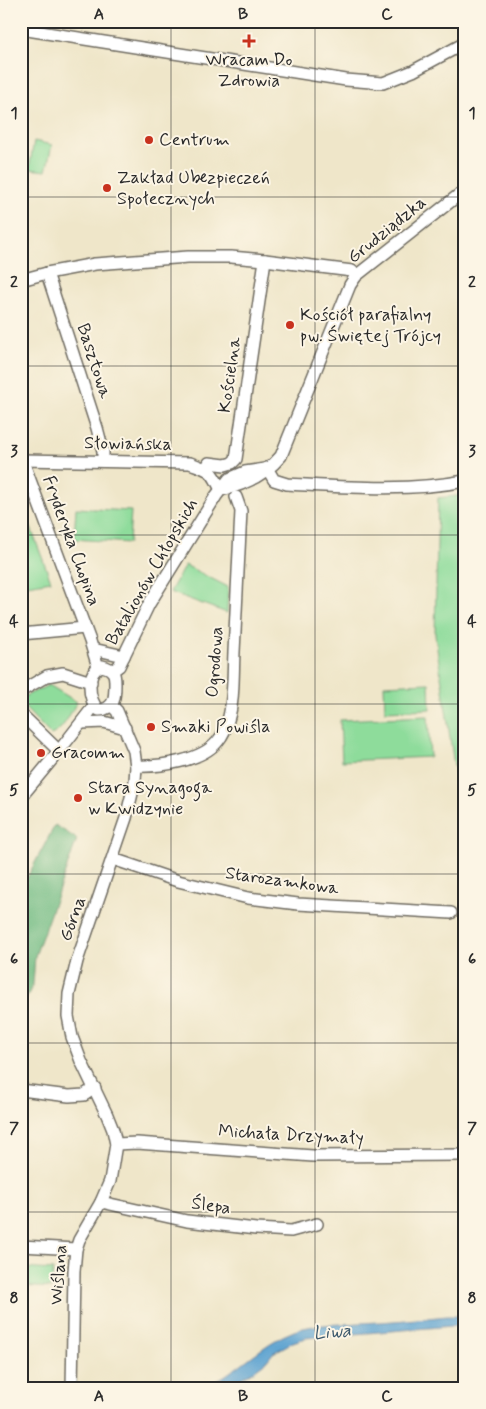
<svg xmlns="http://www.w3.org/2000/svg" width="486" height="1409" viewBox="0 0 486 1409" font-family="Mynerve,sans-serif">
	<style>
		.green { fill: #8edc9b; stroke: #5c8463 }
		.forest { fill: #72bc83; stroke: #4e7457 }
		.water { fill: #5aa1d0; stroke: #42667e }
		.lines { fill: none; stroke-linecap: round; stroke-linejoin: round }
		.minor-casing { stroke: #706c62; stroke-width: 14 }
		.minor { stroke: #fff; stroke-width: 11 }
		.grid { fill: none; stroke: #2b2b2b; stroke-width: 1; stroke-opacity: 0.55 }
		.poi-dot { fill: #c8321e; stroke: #fcf5e5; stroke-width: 2 }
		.labels { text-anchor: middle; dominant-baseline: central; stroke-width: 4; stroke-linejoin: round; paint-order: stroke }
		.poi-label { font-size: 18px; fill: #2b2b2b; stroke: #fcf5e5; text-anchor: start }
		.street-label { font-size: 18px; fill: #2b2b2b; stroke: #fcf5e5 }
		.water-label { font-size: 19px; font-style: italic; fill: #3e5a6d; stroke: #fcf5e5 }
		.neatline { fill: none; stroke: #2b2b2b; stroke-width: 2 }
		.grid-label { font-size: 16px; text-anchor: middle; font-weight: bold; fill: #2b2b2b }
	</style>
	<rect width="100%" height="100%" fill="#fcf5e5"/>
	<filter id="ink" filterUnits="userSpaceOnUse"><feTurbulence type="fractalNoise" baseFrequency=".02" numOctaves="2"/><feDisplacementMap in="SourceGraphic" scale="10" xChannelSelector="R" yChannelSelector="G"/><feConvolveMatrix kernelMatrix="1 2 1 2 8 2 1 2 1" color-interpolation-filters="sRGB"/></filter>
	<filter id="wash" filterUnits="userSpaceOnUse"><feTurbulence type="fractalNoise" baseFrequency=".0096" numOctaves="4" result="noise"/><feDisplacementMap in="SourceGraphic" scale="20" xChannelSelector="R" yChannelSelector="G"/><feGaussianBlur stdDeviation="1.12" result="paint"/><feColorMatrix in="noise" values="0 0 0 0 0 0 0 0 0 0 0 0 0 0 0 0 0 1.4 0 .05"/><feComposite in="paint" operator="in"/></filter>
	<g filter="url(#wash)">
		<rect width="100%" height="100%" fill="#efe6c9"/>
		<g class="green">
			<path d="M 34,141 L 52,145 L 46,171 L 29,169 Z"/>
			<path d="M 465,495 L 465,840 L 435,635 L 438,498 Z"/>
			<path d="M 21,502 L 51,581 L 21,586 Z"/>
			<path d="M 76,508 L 131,511 L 129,543 L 74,539 Z"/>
			<path d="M 185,565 L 228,587 L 227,613 L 170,592 Z"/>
			<path d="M 429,683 L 430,709 L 385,711 L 384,685 Z"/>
			<path d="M 49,685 L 77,702 C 70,713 64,730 51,735 L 23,706 L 21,698 L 25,696 Z"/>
			<path d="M 428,716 L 430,757 L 342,761 L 340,720 Z"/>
			<path d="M 21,1268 L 53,1270 L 52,1288 L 21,1286 Z"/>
		</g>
		<path class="forest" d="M 55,825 L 77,839 L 35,956 L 33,984 L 21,1010 L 21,889 Z"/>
		<path class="water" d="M 447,1316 L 465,1316 L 465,1325 L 305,1338 L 293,1342 L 273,1353 L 266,1362 L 252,1372 L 224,1388 L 200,1388 C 235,1376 259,1344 294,1331 C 314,1323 338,1325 359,1323 C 388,1322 418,1319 447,1316 Z"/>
	</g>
	<g filter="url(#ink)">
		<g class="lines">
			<g class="minor-casing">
				<g id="minor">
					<path d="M 21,29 L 346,80 L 383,83 L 413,71 L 465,43"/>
					<path d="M 47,273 L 97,428 L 103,451 L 103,461"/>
					<path d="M 21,280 L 47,273 L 95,264 L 188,257 L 231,257 L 265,260 L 352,271 L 356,276"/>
					<path d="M 21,456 L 90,641 L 98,667"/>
					<path d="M 21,460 L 190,463 C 211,471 211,469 221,490"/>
					<path d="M 267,468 L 274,480 L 287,484 C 346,487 406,492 465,481"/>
					<path d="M 206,469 L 209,463 L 225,465 L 232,463 L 236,459 L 265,260"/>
					<path d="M 221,490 C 244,485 266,474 281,456 L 350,285 L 356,276 L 465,190"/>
					<path d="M 21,634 L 85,628"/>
					<path d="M 93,649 L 124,656"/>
					<path d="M 102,666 C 107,667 110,668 113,672 C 115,675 115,680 115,684 C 115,697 115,709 99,710 C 87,701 86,670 102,666 Z"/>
					<path d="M 112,671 L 119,666 L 149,604 L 216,496 L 229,479 L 245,472 L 265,469"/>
					<path d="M 21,691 L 47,676 L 63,673 L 91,682"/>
					<path d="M 21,714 L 59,751"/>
					<path d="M 82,723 L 104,722 L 125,728"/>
					<path d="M 136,766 C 160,767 202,761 218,741 C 223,735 226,728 228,720 C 234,702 233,672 234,652 C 236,605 239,558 241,511 L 236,497"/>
					<path d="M 21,797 L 59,751 L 94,706"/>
					<path d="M 113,859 L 178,881 L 248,898 L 298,904 L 451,913"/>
					<path d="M 21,1090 L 69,1096 L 84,1095 L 95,1088"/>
					<path d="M 116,1144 L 137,1143 L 313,1156 L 465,1155"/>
					<path d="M 101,1202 L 187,1221 L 256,1229 L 291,1231 L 317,1224"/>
					<path d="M 21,1246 L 76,1249"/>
					<path d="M 72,1388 L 74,1271 L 76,1249 L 79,1240 L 101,1202 L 110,1181 L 116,1144 L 113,1130 L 107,1115 L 81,1061 L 72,1037 L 68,1016 L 69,994 L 77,961 L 126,818 L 135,781 L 136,766 L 134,751 L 117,711 L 111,705"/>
				</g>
			</g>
			<use href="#minor" class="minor"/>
		</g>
	</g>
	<path class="grid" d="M 171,21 L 171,1388M 315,21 L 315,1388M 21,197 L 465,197M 21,366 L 465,366M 21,535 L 465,535M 21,704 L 465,704M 21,874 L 465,874M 21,1043 L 465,1043M 21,1212 L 465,1212"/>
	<g class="poi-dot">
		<path d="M246.5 33.5h5v5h5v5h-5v5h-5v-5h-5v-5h5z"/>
		<circle cx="149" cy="140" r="5"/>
		<circle cx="107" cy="188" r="5"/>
		<circle cx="290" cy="325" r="5"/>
		<circle cx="151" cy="727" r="5"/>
		<circle cx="41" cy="753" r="5"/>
		<circle cx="78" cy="798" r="5"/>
	</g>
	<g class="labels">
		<g class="poi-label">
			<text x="249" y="60" text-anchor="middle">Wracam Do<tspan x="249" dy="21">Zdrowia</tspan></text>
			<text x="159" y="140">Centrum</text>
			<text x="117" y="178">Zakład Ubezpieczeń<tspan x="117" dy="21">Społecznych</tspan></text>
			<text x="300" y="315">Kościół parafialny<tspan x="300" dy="21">pw. Świętej Trójcy</tspan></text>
			<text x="161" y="727">Smaki Powiśla</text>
			<text x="51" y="753">Gracomm</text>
			<text x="88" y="788">Stara Synagoga<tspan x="88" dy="21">w Kwidzynie</tspan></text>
		</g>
		<g class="street-label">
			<text transform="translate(387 230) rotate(-39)">Grudziądzka</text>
			<text transform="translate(94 361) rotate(72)">Basztowa</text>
			<text transform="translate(230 375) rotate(-82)">Kościelna</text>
			<text transform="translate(128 444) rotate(1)">Słowiańska</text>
			<text transform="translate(71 541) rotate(70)">Fryderyka Chopina</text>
			<text transform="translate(152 572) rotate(-60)">Batalionów Chłopskich</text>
			<text transform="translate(215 662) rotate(-86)">Ogrodowa</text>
			<text transform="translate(282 881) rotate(8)">Starozamkowa</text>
			<text transform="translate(73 919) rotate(-70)">Górna</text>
			<text transform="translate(291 1135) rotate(3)">Michała Drzymały</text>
			<text transform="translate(211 1206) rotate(8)">Ślepa</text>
			<text transform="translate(59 1275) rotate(-85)">Wiślana</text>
		</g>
		<g class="water-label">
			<text transform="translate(332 1332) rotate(-5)">Liwa</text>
		</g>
	</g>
	<rect width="486" height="1409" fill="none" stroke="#fcf5e5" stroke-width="55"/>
	<rect x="28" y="28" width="430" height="1354" class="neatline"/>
	<g class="grid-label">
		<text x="99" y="19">A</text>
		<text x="243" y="19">B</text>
		<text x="387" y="19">C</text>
		<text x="14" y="118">1</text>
		<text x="472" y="118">1</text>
		<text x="14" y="287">2</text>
		<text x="472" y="287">2</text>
		<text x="14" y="456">3</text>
		<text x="472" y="456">3</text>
		<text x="14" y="626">4</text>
		<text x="472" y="626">4</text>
		<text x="14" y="795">5</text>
		<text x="472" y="795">5</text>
		<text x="14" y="964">6</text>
		<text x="472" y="964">6</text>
		<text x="14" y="1133">7</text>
		<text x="472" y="1133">7</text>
		<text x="14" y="1303">8</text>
		<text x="472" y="1303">8</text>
		<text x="99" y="1401">A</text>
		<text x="243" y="1401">B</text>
		<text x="387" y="1401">C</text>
	</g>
</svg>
